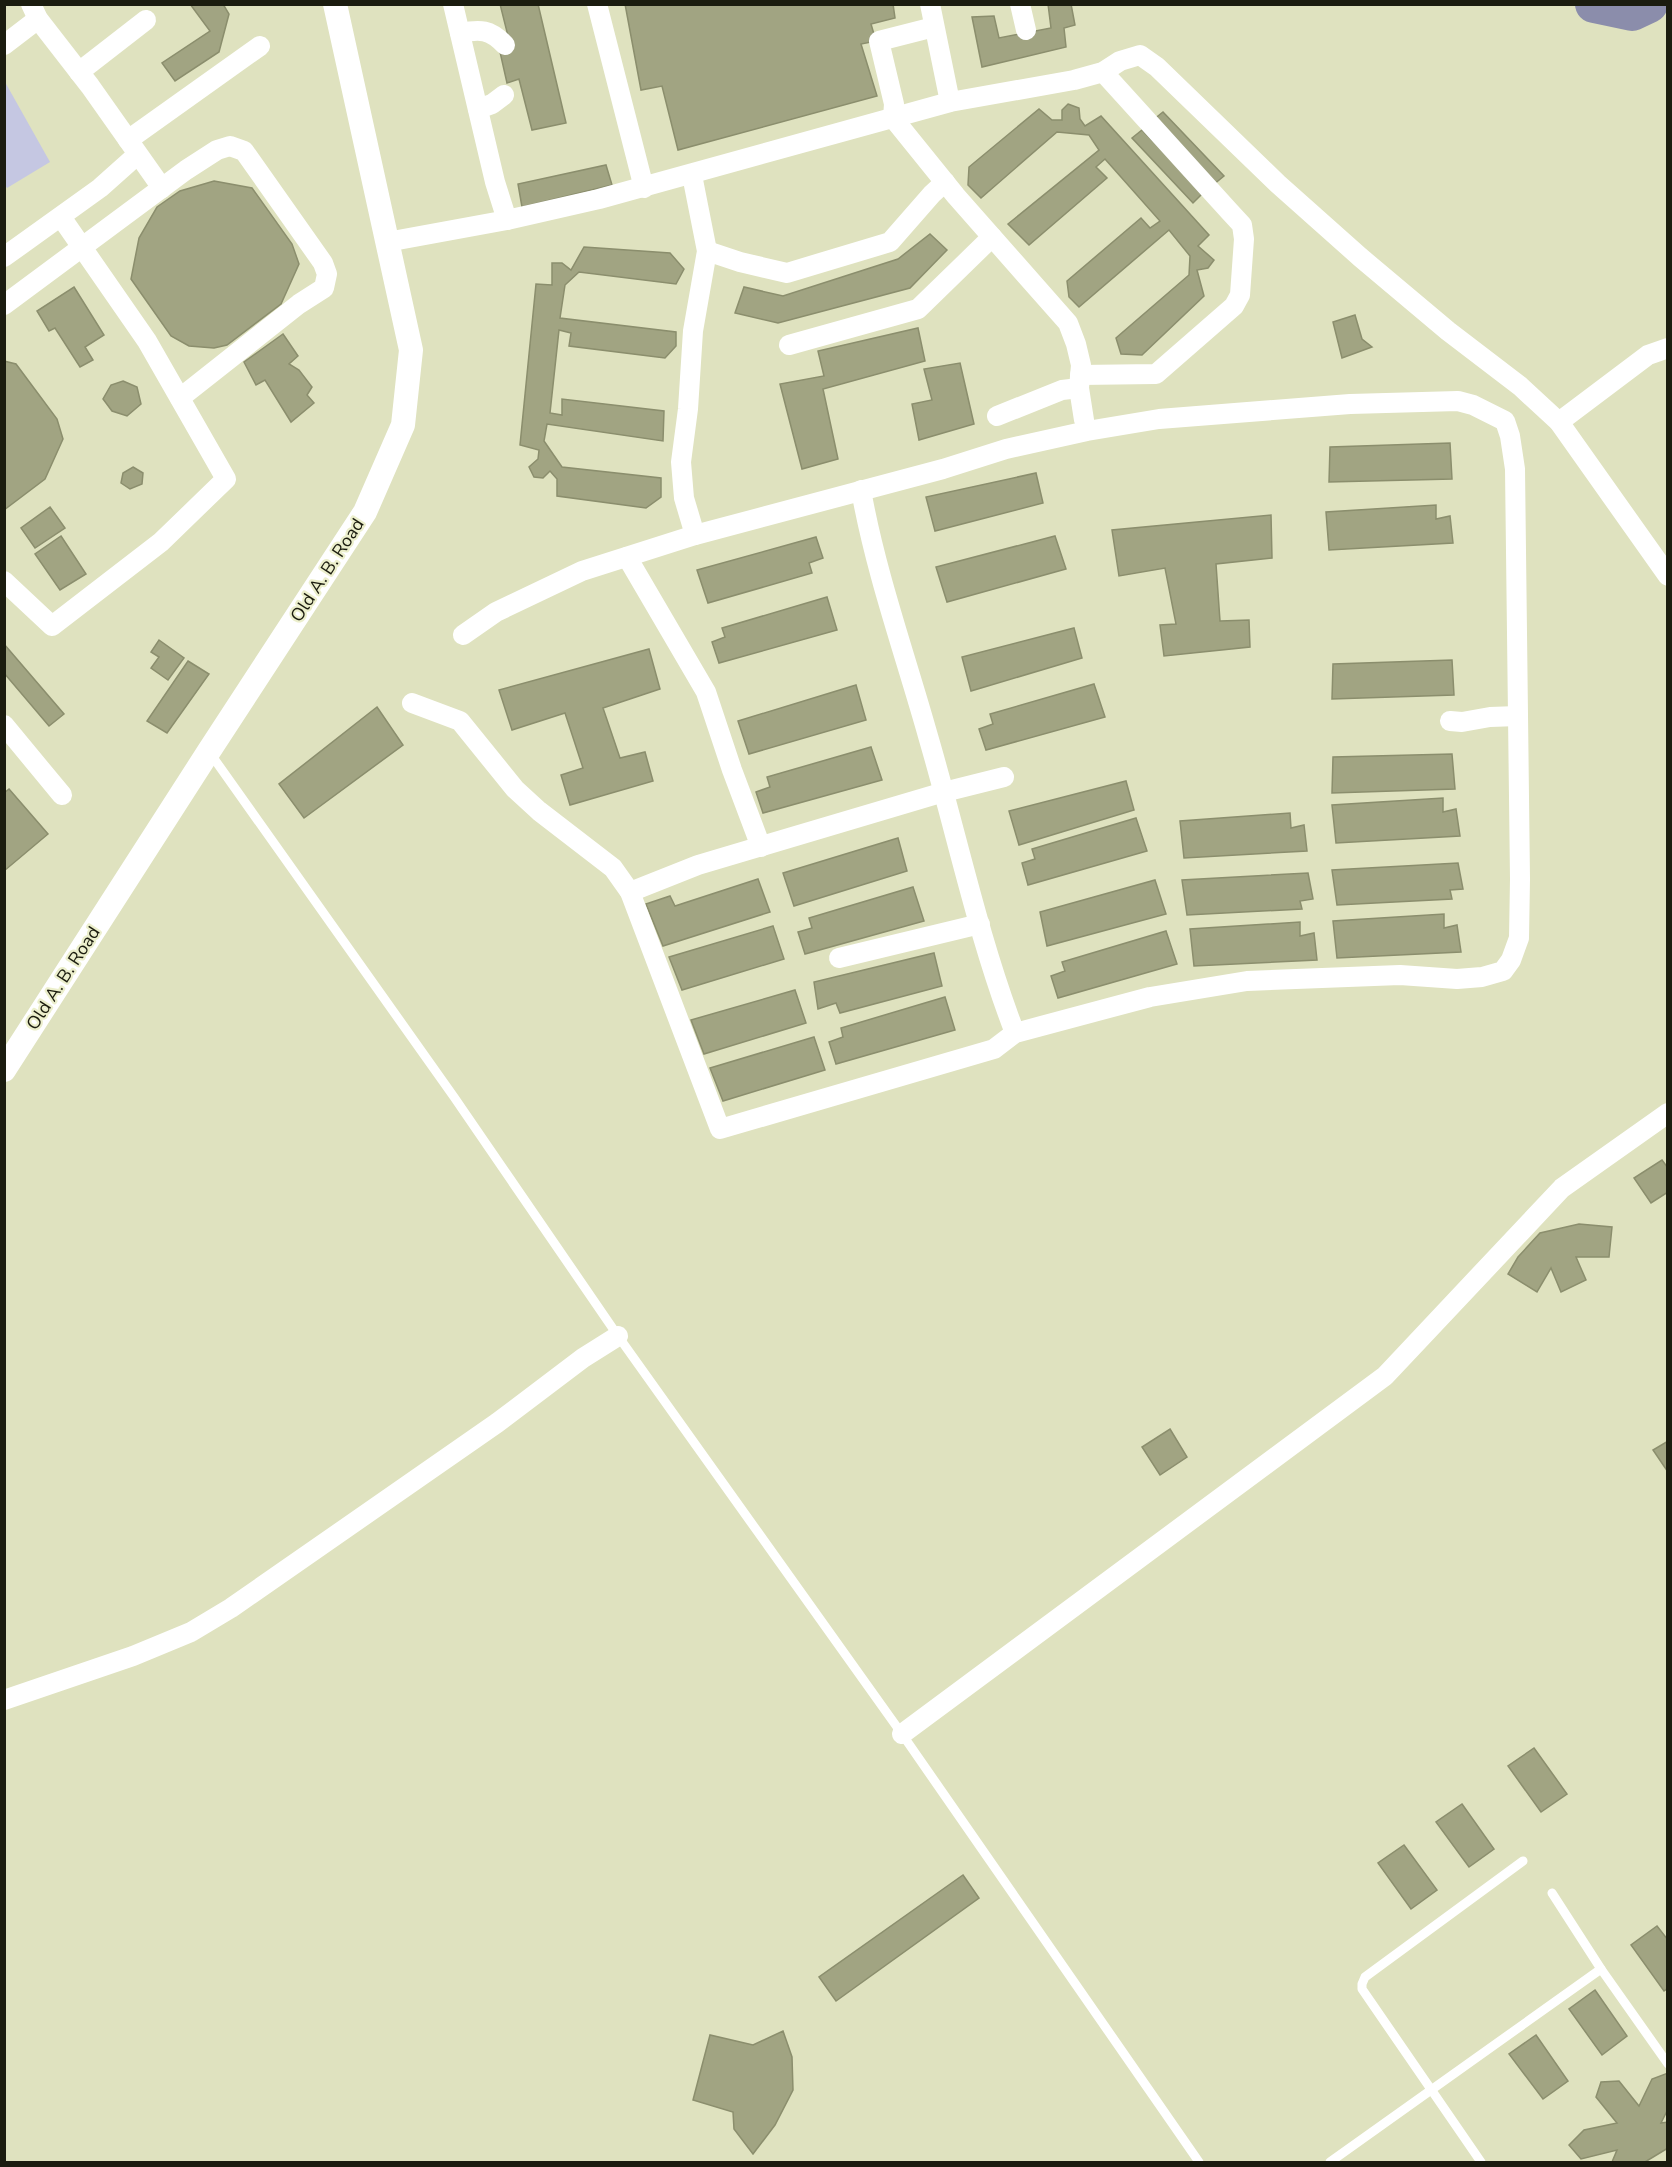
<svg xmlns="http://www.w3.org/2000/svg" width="1672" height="2167" viewBox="0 0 1672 2167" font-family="'Nunito Sans',sans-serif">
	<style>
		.green { fill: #c5c7e2 }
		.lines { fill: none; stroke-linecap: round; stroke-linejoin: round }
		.river { stroke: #8b8dab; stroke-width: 38 }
		.building { fill: #a1a482; stroke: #8b8e6d; stroke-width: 1.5 }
		.service { stroke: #fff; stroke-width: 9 }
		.minor { stroke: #fff; stroke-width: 20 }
		.tertiary { stroke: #fff; stroke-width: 24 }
		.labels { text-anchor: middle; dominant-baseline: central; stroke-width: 4.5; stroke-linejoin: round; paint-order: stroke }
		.street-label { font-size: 18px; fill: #1b1c0f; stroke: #ecefcc }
	</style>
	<rect width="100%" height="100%" fill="#dfe2bf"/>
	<path class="green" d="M 5,82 L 50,162 L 7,188 L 4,184 Z"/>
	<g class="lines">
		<path class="river" d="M 1594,4 L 1632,12 L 1649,4"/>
	</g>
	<g class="building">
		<path d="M 190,4 L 223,4 L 229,14 L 219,52 L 175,81 L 162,63 L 210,31 Z"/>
		<path d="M 500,4 L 538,4 L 566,123 L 532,130 L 519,79 L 507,83 L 500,52 L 511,48 Z"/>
		<path d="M 625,4 L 893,4 L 895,18 L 871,24 L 876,41 L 861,44 L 877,96 L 678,150 L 662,86 L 641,90 Z"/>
		<path d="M 1048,4 L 1071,4 L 1075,25 L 1064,28 L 1066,47 L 982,67 L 972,17 L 994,16 L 999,38 L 1051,28 Z"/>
		<path d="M 1068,104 L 1079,108 L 1080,119 L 1085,126 L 1101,116 L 1209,235 L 1198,246 L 1214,260 L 1208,268 L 1197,270 L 1204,296 L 1142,355 L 1121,354 L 1116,338 L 1189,275 L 1190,256 L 1169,230 L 1079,307 L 1069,297 L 1067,281 L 1141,218 L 1150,228 L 1160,221 L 1105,159 L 1096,167 L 1107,178 L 1029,245 L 1008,224 L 1099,150 L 1089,135 L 1057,132 L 981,198 L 968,185 L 969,167 L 1039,109 L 1052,120 L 1062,120 L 1062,110 Z"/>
		<path d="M 1163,112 L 1224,176 L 1213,185 L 1153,120 Z"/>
		<path d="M 1142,130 L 1203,193 L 1193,203 L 1132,138 Z"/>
		<path d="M 606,165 L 612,185 L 522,207 L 518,184 Z"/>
		<path d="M 214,181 L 252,188 L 292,244 L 299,264 L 281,304 L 227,345 L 214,348 L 189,346 L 171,336 L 131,279 L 139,238 L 157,207 L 180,191 Z"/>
		<path d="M 930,234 L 947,250 L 910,288 L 778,323 L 735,313 L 744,287 L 783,296 L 898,259 Z"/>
		<path d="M 584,247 L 670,253 L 684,269 L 676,284 L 579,272 L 565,285 L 560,318 L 676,332 L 676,346 L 665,358 L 569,346 L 571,333 L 559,330 L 550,413 L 562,415 L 562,399 L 664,411 L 663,441 L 547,424 L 544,441 L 562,467 L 661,478 L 661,497 L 646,508 L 557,496 L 557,479 L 550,471 L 543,478 L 534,477 L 529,467 L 538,459 L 539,450 L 520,445 L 536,284 L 552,285 L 552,263 L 562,263 L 571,270 Z"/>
		<path d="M 74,287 L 104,335 L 85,347 L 93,360 L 80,367 L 55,328 L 49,331 L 37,311 Z"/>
		<path d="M 1355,315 L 1362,339 L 1372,347 L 1342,358 L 1333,322 Z"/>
		<path d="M 918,328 L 925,361 L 823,389 L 838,459 L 802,469 L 780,384 L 824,376 L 818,351 Z"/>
		<path d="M 283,334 L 298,356 L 289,364 L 299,370 L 312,387 L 307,395 L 314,403 L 291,422 L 265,380 L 256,385 L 244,362 Z"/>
		<path d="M 4,361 L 16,364 L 57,419 L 63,439 L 45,479 L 4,510 Z"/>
		<path d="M 960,363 L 974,424 L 919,440 L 912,404 L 932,400 L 924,369 Z"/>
		<path d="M 123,381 L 137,387 L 141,404 L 127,416 L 112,411 L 103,399 L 111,385 Z"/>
		<path d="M 1450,443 L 1452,479 L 1329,482 L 1330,447 Z"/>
		<path d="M 133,467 L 143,473 L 142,484 L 130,489 L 121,483 L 123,473 Z"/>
		<path d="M 1036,473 L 1043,503 L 935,531 L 926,497 Z"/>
		<path d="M 1436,505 L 1436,519 L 1450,516 L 1453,543 L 1329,550 L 1326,512 Z"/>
		<path d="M 50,507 L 65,528 L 35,548 L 21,528 Z"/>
		<path d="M 1271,515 L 1272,558 L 1216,564 L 1220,621 L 1249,620 L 1250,647 L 1164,656 L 1160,625 L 1176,624 L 1165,568 L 1119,576 L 1112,530 Z"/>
		<path d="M 61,536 L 86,574 L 60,590 L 35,554 Z"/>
		<path d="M 1055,536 L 1066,569 L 947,602 L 936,567 Z"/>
		<path d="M 816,537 L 823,558 L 809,563 L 812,573 L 708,603 L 697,570 Z"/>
		<path d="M 827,597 L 837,630 L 719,663 L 712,642 L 725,637 L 722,628 Z"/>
		<path d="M 1074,628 L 1082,658 L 971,691 L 962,657 Z"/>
		<path d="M 159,640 L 184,658 L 168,680 L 151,668 L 159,657 L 151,652 Z"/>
		<path d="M 4,644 L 64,714 L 49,726 L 4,673 Z"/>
		<path d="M 649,649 L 660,689 L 603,708 L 620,758 L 645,752 L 653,781 L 570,805 L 561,775 L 583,768 L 565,713 L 512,730 L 499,690 Z"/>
		<path d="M 1452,660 L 1454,695 L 1332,699 L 1333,664 Z"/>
		<path d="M 188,661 L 209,674 L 167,733 L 147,721 Z"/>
		<path d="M 1094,684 L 1105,717 L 986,750 L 979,729 L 993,724 L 990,714 Z"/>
		<path d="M 856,685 L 866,720 L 749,754 L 738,721 Z"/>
		<path d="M 377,707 L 403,745 L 304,818 L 279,784 Z"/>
		<path d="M 871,747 L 882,780 L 763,813 L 756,792 L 770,787 L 767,777 Z"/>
		<path d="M 1452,754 L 1455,789 L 1332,793 L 1333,757 Z"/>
		<path d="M 1126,781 L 1134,810 L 1019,845 L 1009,811 Z"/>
		<path d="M 9,789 L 48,834 L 4,871 L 4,793 Z"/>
		<path d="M 1443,798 L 1443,812 L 1456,809 L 1460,836 L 1336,843 L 1332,805 Z"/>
		<path d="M 1290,813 L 1291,828 L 1304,825 L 1307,851 L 1184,858 L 1180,821 Z"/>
		<path d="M 1136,818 L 1147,851 L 1028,885 L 1022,863 L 1035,859 L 1032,849 Z"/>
		<path d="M 898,838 L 907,871 L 794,906 L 783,873 Z"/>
		<path d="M 1458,863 L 1463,889 L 1450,890 L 1452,899 L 1337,905 L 1332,870 Z"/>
		<path d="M 1308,873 L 1313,899 L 1300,901 L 1302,909 L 1187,915 L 1182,880 Z"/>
		<path d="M 758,879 L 770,912 L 663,946 L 646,904 L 670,896 L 675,906 Z"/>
		<path d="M 1155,880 L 1166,914 L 1047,946 L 1040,912 Z"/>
		<path d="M 913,887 L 924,921 L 805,954 L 798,932 L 812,928 L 809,918 Z"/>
		<path d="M 1444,914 L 1444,928 L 1457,925 L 1461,952 L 1337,958 L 1333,921 Z"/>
		<path d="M 1300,922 L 1300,936 L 1314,933 L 1317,960 L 1194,966 L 1190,929 Z"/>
		<path d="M 773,926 L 784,959 L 682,990 L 669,957 Z"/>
		<path d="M 1166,931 L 1177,964 L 1058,998 L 1051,976 L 1065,971 L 1062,962 Z"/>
		<path d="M 934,953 L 942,986 L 840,1013 L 836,1003 L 818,1009 L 814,982 Z"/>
		<path d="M 795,990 L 806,1023 L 704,1054 L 691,1020 Z"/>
		<path d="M 945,997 L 955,1030 L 836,1064 L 829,1042 L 843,1037 L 841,1028 Z"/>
		<path d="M 814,1037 L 825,1070 L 723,1101 L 710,1068 Z"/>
		<path d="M 1662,1160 L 1668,1168 L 1668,1192 L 1651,1203 L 1634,1178 Z"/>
		<path d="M 1579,1224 L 1612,1227 L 1609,1257 L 1576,1257 L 1586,1280 L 1561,1292 L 1551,1268 L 1537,1292 L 1508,1274 L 1518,1257 L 1540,1233 Z"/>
		<path d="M 1170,1429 L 1187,1457 L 1160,1475 L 1142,1447 Z"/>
		<path d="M 1668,1441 L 1668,1472 L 1653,1450 Z"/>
		<path d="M 1534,1748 L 1567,1794 L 1541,1812 L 1508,1766 Z"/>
		<path d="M 1462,1804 L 1494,1849 L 1469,1867 L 1436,1822 Z"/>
		<path d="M 1404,1845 L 1437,1890 L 1411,1909 L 1378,1863 Z"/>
		<path d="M 963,1875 L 979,1898 L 836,2001 L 819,1977 Z"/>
		<path d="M 1657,1926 L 1668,1940 L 1668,1988 L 1664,1991 L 1631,1945 Z"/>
		<path d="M 1595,1990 L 1627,2036 L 1602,2055 L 1569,2009 Z"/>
		<path d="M 783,2031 L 792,2057 L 793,2090 L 775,2125 L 753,2154 L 734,2129 L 733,2112 L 693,2100 L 710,2035 L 753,2045 Z"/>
		<path d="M 1536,2035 L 1568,2081 L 1543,2099 L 1509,2054 Z"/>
		<path d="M 1668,2073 L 1668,2109 L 1661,2123 L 1668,2122 L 1668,2148 L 1645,2162 L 1612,2162 L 1617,2150 L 1581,2159 L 1569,2145 L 1584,2130 L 1617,2123 L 1596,2097 L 1601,2082 L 1619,2081 L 1639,2106 L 1652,2079 Z"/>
	</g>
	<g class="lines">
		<g class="service">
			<path d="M 210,753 L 454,1097 L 618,1336 L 902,1734 L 1199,2162"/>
			<path d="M 1601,1969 L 1668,2064"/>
			<path d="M 1330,2162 L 1601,1969 L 1552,1893"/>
			<path d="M 1481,2162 L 1362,1989 L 1362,1984 L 1365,1977 L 1523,1861"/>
		</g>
		<g class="minor">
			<path d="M 31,4 L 38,19 L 90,86 L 162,188"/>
			<path d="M 453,4 L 495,182 L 507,220"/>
			<path d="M 597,4 L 644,188"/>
			<path d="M 930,4 L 950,102"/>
			<path d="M 1020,4 L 1026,30"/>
			<path d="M 934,27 L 879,41 L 894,104 L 893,118 L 956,196 L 1068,323 L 1076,344 L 1081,365 L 1079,388 L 1084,420"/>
			<path d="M 460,33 C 480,29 490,29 505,45"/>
			<path d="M 4,45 L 38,19"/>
			<path d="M 79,72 L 146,20"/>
			<path d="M 478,109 L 492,104 L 504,95"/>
			<path d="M 128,140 L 260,46"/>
			<path d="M 692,175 L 707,251 L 693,331 L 688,409 L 681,462 L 684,498 L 695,535"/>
			<path d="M 387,242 L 507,220 L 599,199 L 950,102 L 1074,80 L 1103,72 L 1120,61 L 1140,55 L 1157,67 L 1278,184 L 1360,257 L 1448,331 L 1520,386 L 1559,422 L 1668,576"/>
			<path d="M 707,251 L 740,262 L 787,273 L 890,242 L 932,194 L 945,182"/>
			<path d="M 4,257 L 100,188 L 137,155"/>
			<path d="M 4,305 L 186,170 L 217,150 L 230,146 L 244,151 L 323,263 L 327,274 L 324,288 L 299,304 L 180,398"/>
			<path d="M 789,345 L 918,309 L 992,237"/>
			<path d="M 1080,375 L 1156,374 L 1234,306 L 1240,295 L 1244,239 L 1242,225 L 1230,212 L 1103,72"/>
			<path d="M 997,416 L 1062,390 L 1079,388"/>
			<path d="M 1559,422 L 1648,355 L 1668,348"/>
			<path d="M 861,490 C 876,574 905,654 928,736 C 957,835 978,937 1015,1033"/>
			<path d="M 627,557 L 706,692 L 732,770 L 761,847"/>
			<path d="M 4,581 L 52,626 L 161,542 L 226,479 L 147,341 L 61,217"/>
			<path d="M 412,703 L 460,721 L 515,789 L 539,811 L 613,868 L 630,892 L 720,1129 L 994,1049 L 1015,1033 L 1150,997 L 1247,981 L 1400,975 L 1457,979 L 1482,977 L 1503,971 L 1511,960 L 1519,938 L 1520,879 L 1515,469 L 1510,436 L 1505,421 L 1473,405 L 1458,401 L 1350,404 L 1159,419 L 1087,431 L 1006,449 L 943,469 L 695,535 L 582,571 L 496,612 L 463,635"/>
			<path d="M 1450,721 L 1462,722 L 1490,717 L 1518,716"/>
			<path d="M 4,725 L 62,795"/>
			<path d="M 630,892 L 698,865 L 944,792 L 1004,777"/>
			<path d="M 839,958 L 980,924"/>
			<path d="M 4,1700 L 133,1656 L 191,1632 L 231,1608 L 497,1423 L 583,1358 L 618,1336"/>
			<path d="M 902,1734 L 1385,1376 L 1562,1188 L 1668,1113"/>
		</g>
		<path class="tertiary" d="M 4,1070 L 209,751 L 365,512 L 403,425 L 411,350 L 335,4"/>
	</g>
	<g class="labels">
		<g class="street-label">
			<text transform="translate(327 570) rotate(-57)">Old A. B. Road</text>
			<text transform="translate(63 978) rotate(-57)">Old A. B. Road</text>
		</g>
	</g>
	<rect width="1672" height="2167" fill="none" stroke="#1b1c0f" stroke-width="12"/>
</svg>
